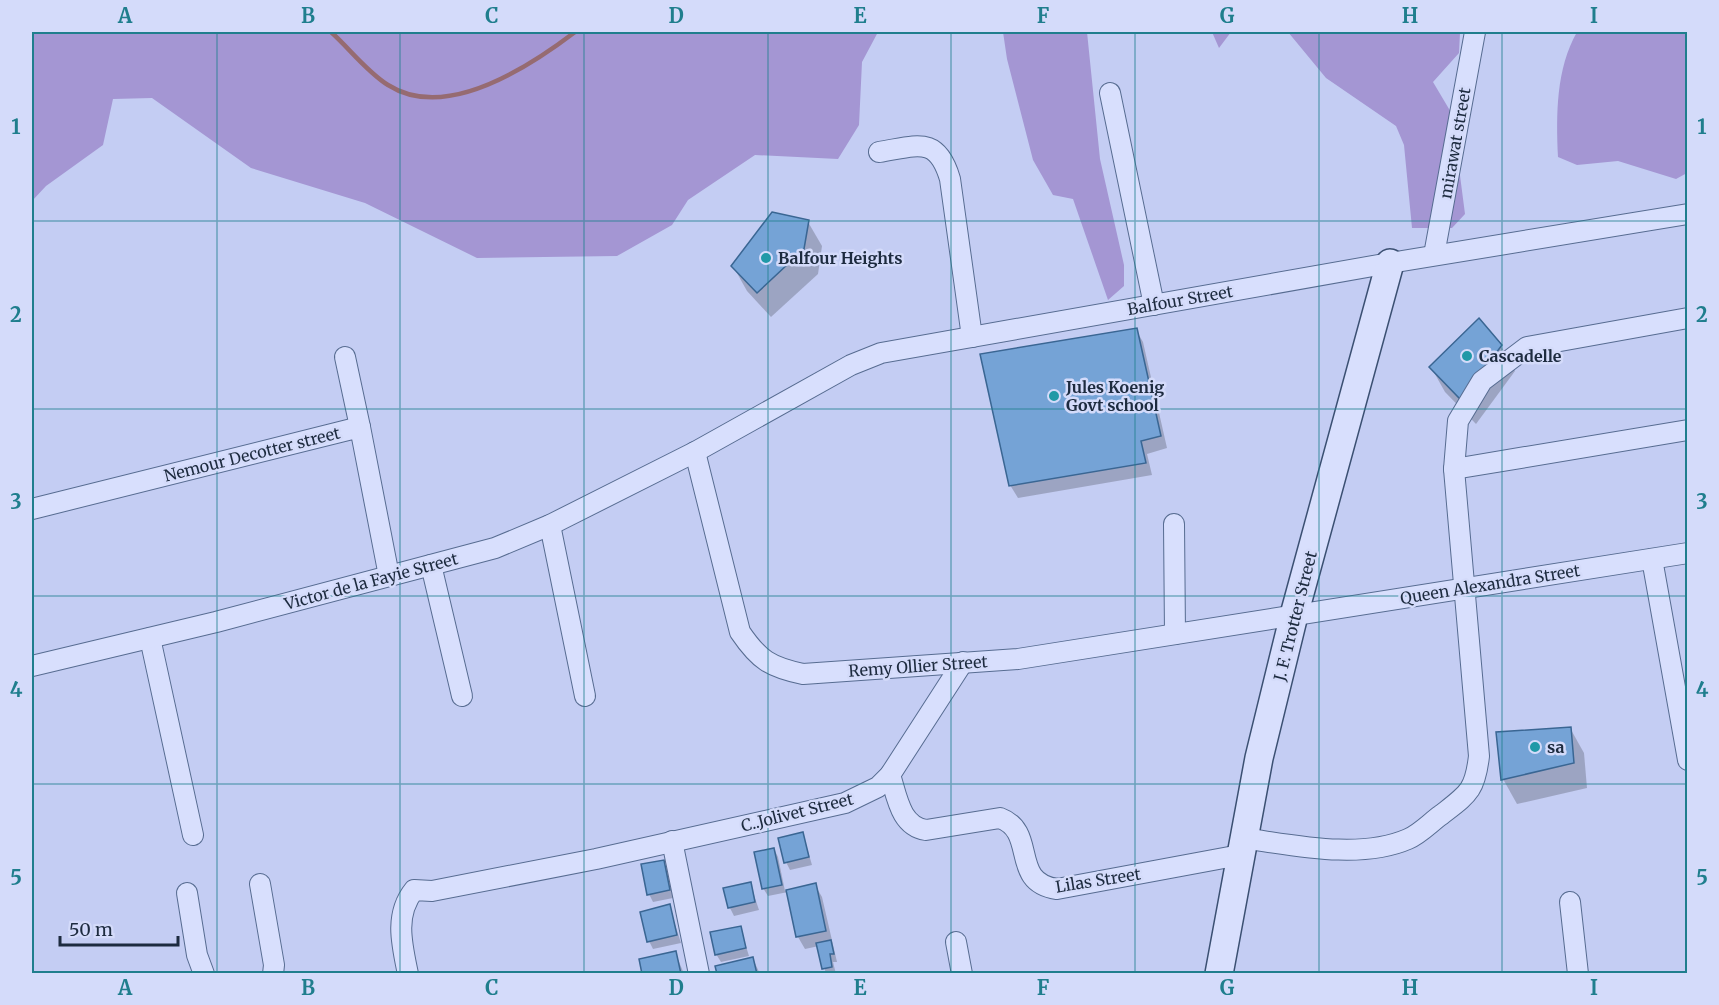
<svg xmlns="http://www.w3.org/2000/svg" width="1719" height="1005" viewBox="0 0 1719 1005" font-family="Merriweather,serif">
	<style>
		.green { fill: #a496d3 }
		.shadow { fill: #0003 }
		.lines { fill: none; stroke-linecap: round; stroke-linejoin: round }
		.stream { stroke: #966b71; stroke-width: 4.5 }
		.building { fill: #75a3d6; stroke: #3a6693; stroke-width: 1.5 }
		.street-casing { stroke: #576c91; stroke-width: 22 }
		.secondary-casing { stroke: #3b5072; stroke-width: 30 }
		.street { stroke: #d8dffd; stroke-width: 20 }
		.secondary { stroke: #d8dffd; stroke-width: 27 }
		.grid { fill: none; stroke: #1f7e8d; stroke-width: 1.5; stroke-opacity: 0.55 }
		.poi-dot { fill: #2099a7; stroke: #d4dbfa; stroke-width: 2 }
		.labels { text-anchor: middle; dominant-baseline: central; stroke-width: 5; stroke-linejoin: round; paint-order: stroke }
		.street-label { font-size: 16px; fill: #1d2b3f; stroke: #d4dbfa }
		.poi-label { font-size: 16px; font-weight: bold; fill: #1d2b3f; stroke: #d4dbfa; text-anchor: start }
		.neatline { fill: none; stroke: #1f7e8d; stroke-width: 2 }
		.grid-label { font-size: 20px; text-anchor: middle; font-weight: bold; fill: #1f7e8d }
	</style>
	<rect width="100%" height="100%" fill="#c4cdf3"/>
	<g class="green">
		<path d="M 32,32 L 878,32 L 862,62 L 859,125 L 838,159 L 755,155 L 688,200 L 672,225 L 617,256 L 477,258 L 365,203 L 251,168 L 152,98 L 113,99 L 103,145 L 46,186 L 32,201 Z"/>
		<path d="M 1003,32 L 1087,32 L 1100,159 L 1124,265 L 1124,286 L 1108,300 L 1073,199 L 1053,195 L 1033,160 L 1007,59 Z"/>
		<path d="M 1212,32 L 1231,32 L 1219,48 Z"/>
		<path d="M 1288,32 L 1460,33 L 1459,53 L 1433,82 L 1452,114 L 1465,214 L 1452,228 L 1412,228 L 1404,145 L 1396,126 L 1326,78 Z"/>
		<path d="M 1577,32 L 1687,32 L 1687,173 L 1676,179 L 1618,161 L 1577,165 L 1558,157 C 1556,114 1556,69 1577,32 Z"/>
	</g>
	<g class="shadow">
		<path d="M 808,222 L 822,246 L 818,274 L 771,317 L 747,291 L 733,266 Z"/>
		<path d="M 1136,330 L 1143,342 L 1167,448 L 1147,454 L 1152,475 L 1018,498 L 1010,485 Z"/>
		<path d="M 1501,346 L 1515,371 L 1476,424 L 1445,392 L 1431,367 Z"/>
		<path d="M 1570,728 L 1584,753 L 1587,788 L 1517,804 L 1503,779 Z"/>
		<path d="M 803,834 L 812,865 L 790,870 L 786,862 Z"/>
		<path d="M 774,849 L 778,857 L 785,891 L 815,885 L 822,897 L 837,962 L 833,962 L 836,974 L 826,974 L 819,946 L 805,949 L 798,937 L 788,892 L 768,896 L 763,888 Z"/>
		<path d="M 663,861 L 667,869 L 673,898 L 653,902 L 649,894 Z"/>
		<path d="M 750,883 L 759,910 L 734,916 L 730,908 Z"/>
		<path d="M 669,906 L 681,943 L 653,949 L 649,941 Z"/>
		<path d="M 740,927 L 749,956 L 721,962 L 716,954 Z"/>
		<path d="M 675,952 L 684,974 L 644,974 Z"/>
		<path d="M 753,959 L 760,974 L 718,974 Z"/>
	</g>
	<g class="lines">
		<path class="stream" d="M 331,32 C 349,48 367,72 388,85 C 446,122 529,67 575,32"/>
	</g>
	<g class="building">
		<path d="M 772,212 L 809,220 L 804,249 L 757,293 L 731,266 Z"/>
		<path d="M 1479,318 L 1502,345 L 1461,400 L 1429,367 Z"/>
		<path d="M 1137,328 L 1161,436 L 1141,441 L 1146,463 L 1009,486 L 980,354 Z"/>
		<path d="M 1571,727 L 1574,763 L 1501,780 L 1496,732 Z"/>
		<path d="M 803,832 L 809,857 L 784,863 L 778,838 Z"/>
		<path d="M 774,848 L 782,885 L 762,889 L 754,852 Z"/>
		<path d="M 664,860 L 670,890 L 647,895 L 641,864 Z"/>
		<path d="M 751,882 L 755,902 L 728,908 L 723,888 Z"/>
		<path d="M 816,883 L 826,931 L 796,937 L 786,890 Z"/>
		<path d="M 670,904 L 677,935 L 647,942 L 640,912 Z"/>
		<path d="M 741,926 L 746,948 L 715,955 L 710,932 Z"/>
		<path d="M 831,940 L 834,954 L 830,954 L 832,967 L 822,969 L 816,943 Z"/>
		<path d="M 676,951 L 681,974 L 642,974 L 639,959 Z"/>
		<path d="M 753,957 L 757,974 L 717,974 L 715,966 Z"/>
	</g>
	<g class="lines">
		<g class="street-casing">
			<g id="street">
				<path d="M 1110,93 L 1154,305"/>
				<path d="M 879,152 C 917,146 937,135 950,179 L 972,337"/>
				<path d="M 1434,255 L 1475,32"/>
				<path d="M 345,357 L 360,427"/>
				<path d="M 695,452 L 740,632 C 759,660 770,667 803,674 L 1018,659 L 1688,553"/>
				<path d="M 1454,469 L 1688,430"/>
				<path d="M 32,509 L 360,427 L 389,576"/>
				<path d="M 1174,524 L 1175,634"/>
				<path d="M 550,525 L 585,696"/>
				<path d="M 1652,559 L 1688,760"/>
				<path d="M 431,565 L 462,696"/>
				<path d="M 150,638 L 193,835"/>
				<path d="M 32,666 L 216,622 L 495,548 L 550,525 L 695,452 L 851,365 L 881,353 L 1390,263 L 1688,214"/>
				<path d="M 890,775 C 897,796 900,826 926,830 L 1000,818 C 1038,832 1009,882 1057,889 L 1240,855"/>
				<path d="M 1243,838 C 1293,845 1360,860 1408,839 C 1420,834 1431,822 1441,815 C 1468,794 1475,791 1479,756 L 1454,469 L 1458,421 L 1482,381 L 1527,347 L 1688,318"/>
				<path d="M 672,841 L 699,974"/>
				<path d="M 260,884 L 274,965 L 273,974"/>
				<path d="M 187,893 L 197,955 L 204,974"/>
				<path d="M 1570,902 L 1578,974"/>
				<path d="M 956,942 L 962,974"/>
				<path d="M 408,974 C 402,945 394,915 414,890 L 432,891 L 596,859 L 845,803 L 878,787 L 890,775 L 963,662"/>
			</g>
		</g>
		<g class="secondary-casing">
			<path id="secondary" d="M 1219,974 L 1259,758 L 1294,615 L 1390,263"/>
		</g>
		<use href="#street" class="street"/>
		<use href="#secondary" class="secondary"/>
	</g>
	<path class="grid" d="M 217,32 L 217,974M 400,32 L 400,974M 584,32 L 584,974M 768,32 L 768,974M 951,32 L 951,974M 1135,32 L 1135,974M 1319,32 L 1319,974M 1502,32 L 1502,974M 32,221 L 1688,221M 32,409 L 1688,409M 32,596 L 1688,596M 32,784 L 1688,784"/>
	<g class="poi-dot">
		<circle cx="766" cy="258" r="6"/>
		<circle cx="1467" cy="356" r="6"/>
		<circle cx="1054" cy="396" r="6"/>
		<circle cx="1535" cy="747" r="6"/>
	</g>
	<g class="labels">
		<g class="street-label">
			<text transform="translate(1455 143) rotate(-80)">mirawat street</text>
			<text transform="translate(1180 300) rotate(-10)">Balfour Street</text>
			<text transform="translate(252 454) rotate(-14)">Nemour Decotter street</text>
			<text transform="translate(371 581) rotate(-15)">Victor de la Fayie Street</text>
			<text transform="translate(1490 584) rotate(-9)">Queen Alexandra Street</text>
			<text transform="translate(1295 616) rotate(-76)">J. F. Trotter Street</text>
			<text transform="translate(918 666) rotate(-4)">Remy Ollier Street</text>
			<text transform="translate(797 812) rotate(-14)">C..Jolivet Street</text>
			<text transform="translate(1098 880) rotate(-9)">Lilas Street</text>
		</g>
		<g class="poi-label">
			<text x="778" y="258">Balfour Heights</text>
			<text x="1479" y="356">Cascadelle</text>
			<text x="1066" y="387">Jules Koenig<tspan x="1066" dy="18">Govt school</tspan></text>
			<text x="1547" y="747">sa</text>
		</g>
	</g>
	<rect width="1719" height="1005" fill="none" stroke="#d4dbfa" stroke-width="66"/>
	<path d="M60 936v9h118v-9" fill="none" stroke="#1d2b3f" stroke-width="3"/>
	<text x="69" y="936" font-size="18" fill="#1d2b3f" stroke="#d4dbfa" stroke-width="4.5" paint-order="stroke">50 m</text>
	<rect x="33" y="33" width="1653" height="939" class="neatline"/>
	<g class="grid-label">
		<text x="125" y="23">A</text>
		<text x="308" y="23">B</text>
		<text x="492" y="23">C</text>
		<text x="676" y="23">D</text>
		<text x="860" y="23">E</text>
		<text x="1043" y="23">F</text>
		<text x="1227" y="23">G</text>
		<text x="1410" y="23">H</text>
		<text x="1594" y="23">I</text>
		<text x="16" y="134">1</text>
		<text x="1702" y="134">1</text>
		<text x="16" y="322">2</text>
		<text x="1702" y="322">2</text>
		<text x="16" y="509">3</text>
		<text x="1702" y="509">3</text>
		<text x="16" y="697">4</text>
		<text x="1702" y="697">4</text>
		<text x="16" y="885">5</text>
		<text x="1702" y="885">5</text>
		<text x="125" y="995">A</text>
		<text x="308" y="995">B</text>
		<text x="492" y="995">C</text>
		<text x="676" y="995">D</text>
		<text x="860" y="995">E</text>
		<text x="1043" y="995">F</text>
		<text x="1227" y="995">G</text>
		<text x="1410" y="995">H</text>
		<text x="1594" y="995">I</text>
	</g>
</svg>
